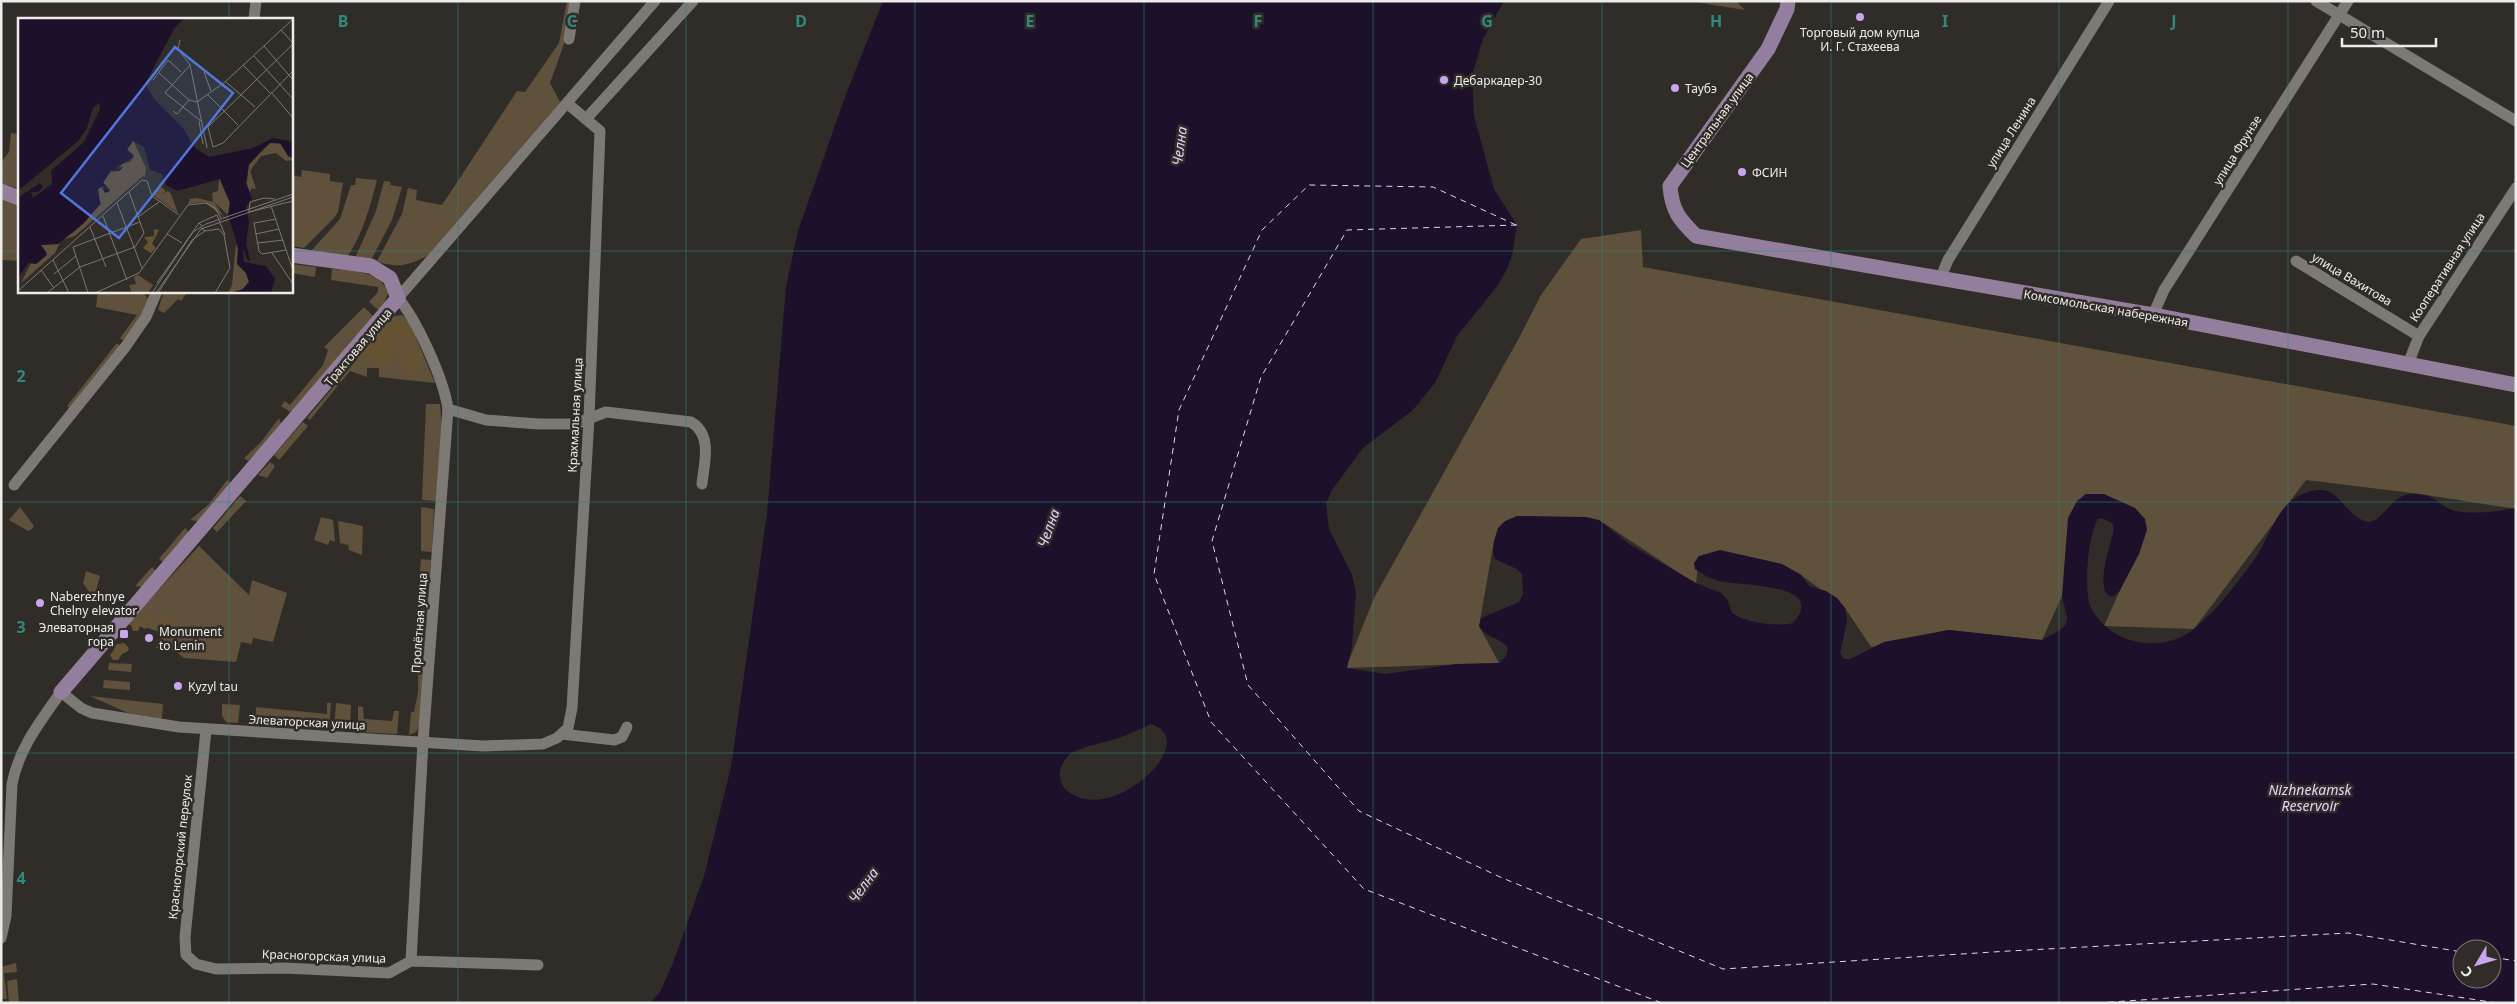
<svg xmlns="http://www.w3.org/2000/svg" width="2517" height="1004" viewBox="0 0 2517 1004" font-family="'Noto Sans',sans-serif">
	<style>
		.green { fill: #5f513b }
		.forest { fill: #655233 }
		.water { fill: #1d102a; fill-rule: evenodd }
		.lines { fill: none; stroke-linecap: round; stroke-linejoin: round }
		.ferry { stroke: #e5d0fe; stroke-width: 1; stroke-dasharray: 6 5; stroke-linecap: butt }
		.street { stroke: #7d7974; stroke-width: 11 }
		.secondary { stroke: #937f9d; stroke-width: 15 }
		.grid { fill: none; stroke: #308880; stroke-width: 1; stroke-opacity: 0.55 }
		.poi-dot { fill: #c9a5ee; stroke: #302d28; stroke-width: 2 }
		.labels { text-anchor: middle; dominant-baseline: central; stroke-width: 5; stroke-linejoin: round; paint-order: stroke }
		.poi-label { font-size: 12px; fill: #eeece9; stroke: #302d28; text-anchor: start }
		.street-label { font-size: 12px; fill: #eeece9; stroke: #302d28 }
		.water-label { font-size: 14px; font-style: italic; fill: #e5d0fe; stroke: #302d28 }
		.inset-river { fill: none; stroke: #1d102a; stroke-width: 2.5 }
		.inset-road { fill: none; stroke: #7c7975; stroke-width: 1 }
		.view { fill: #5176dc; fill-opacity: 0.15; stroke: #5176dc; stroke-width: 2.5 }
		.inset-edge { fill: none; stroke: #eeece9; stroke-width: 2.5 }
		.grid-label { font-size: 16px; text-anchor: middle; font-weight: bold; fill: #308880; stroke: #302d28; stroke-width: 5; stroke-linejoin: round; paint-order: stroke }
	</style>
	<rect width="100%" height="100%" fill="#302d28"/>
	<g class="green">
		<path d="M 567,1 L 571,2 L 564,44 L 550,83 L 560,102 L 427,256 C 410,265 396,269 377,261 L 402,214 L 408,188 L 417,190 L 416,200 L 442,205 L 517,91 L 525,92 L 559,43 Z"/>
		<path d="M 1689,1 L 1736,1 L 1745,10 Z"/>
		<path d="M 11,133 L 19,134 L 19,189 L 1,183 L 1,162 L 9,152 Z"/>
		<path d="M 302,170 L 330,174 L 330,181 L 343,183 L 338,212 L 334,218 L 304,248 L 292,246 L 291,244 L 291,175 L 301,177 Z"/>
		<path d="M 356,178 L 377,180 C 370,207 363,234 347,257 L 311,251 L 340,219 L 351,185 L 355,185 Z"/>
		<path d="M 384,181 L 391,182 L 390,185 L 402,187 L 392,220 L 371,260 L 355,258 L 376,211 Z"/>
		<path d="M 1,198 L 19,206 L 19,261 L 1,260 Z"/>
		<path d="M 1641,230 L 1643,267 L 2516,426 L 2516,509 L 2420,494 L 2306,480 L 2194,629 L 2104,626 L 2147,530 L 2077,501 L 2062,596 L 2042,640 L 1949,630 L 1871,647 L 1845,608 L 1800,574 L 1699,556 L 1696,584 L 1599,520 L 1494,541 L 1479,626 L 1499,663 L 1346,668 L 1374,598 L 1519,338 L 1541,295 L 1581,239 Z"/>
		<path d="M 291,264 L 316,267 L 315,277 L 291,273 Z"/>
		<path d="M 332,269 C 352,271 381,270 388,293 L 382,310 L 377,309 L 369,302 L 378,292 L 378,287 L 331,280 Z"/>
		<path d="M 98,291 L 142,291 L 149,300 L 142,316 L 124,341 L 120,338 L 137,315 L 96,307 Z"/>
		<path d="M 164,291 L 180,291 L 186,294 L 181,301 L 178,299 L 164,313 L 158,310 Z"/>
		<path d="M 364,307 L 373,316 L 292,413 L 281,406 L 285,401 L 290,405 L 323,365 L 328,350 L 324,347 Z"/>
		<path d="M 402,315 L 409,321 L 435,383 L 379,377 L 379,368 L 367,368 L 367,377 L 350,371 L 310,420 L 307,418 L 394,316 Z"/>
		<path d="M 117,343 L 120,346 L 70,408 L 67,406 Z"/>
		<path d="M 426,404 L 440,404 L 442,428 L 436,501 L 422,500 Z"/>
		<path d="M 279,418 L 282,426 L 248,461 L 244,458 L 261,442 Z"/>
		<path d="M 303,422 L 308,426 L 279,460 L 274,455 Z"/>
		<path d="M 270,462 L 275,466 L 267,478 L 258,475 Z"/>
		<path d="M 227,480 L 231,483 L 202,517 L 197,521 L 190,520 L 209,504 Z"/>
		<path d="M 240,496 L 246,501 L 217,532 L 213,528 Z"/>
		<path d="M 20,507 L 34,526 L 31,530 L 28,531 L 9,520 Z"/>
		<path d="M 421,507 L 434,509 L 432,552 L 421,551 Z"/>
		<path d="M 321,517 L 333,520 L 335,542 L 330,540 L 328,545 L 314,540 Z"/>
		<path d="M 338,521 L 363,526 L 362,555 L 349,550 L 348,545 L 340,543 Z"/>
		<path d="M 185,528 L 189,532 L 163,562 L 159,559 Z"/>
		<path d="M 199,546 L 249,595 L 252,580 L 287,593 L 273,642 L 253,638 L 252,644 L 241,642 L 236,662 L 184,658 L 175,651 L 156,648 L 162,633 L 142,626 L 134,629 L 128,623 Z"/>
		<path d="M 421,559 L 431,560 L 429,584 L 419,583 Z"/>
		<path d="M 152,567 L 156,571 L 142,587 L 135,586 Z"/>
		<path d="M 86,571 L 100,576 L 95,594 L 90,593 L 83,583 Z"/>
		<path d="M 419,592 L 428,592 L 421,723 L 416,732 L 409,735 L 411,712 L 414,712 L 418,692 Z"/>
		<path d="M 109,663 L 132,664 L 131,672 L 108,670 Z"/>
		<path d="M 104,680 L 130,682 L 130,690 L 103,688 Z"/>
		<path d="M 90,696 L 163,704 L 162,719 L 128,713 Z"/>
		<path d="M 327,703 L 331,703 L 329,730 L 255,725 L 256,707 L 327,714 Z"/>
		<path d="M 336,703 L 351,705 L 350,731 L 334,730 Z"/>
		<path d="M 222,704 L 240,705 L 238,723 L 226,722 L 222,716 Z"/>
		<path d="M 358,706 L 363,707 L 364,719 L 392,721 L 394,711 L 399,711 L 397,734 L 358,732 Z"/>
		<path d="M 16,963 L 17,972 L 4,973 L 7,999 L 1,999 L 1,967 Z"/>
		<path d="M 17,979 L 19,1003 L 9,1003 L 7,981 Z"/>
	</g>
	<g class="forest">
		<path d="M 400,320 L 407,326 L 409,323 L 411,331 L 416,331 L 416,344 L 412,343 L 412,347 L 416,348 L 416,354 L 419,351 L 423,354 L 417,375 L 409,375 L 408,370 L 403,368 L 402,363 L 405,360 L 401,358 L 405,352 L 401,349 L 406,345 L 404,342 L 395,342 L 397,354 L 393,356 L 393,360 L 388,360 L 388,365 L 382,367 L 376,365 L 378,360 L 377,356 L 367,362 L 365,358 L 358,360 L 356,357 L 387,321 Z"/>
		<path d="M 144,615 L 153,618 L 153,623 L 145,629 L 140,626 L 138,631 L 133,631 L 131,623 L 137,620 L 142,623 Z"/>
		<path d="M 164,615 L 170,621 L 173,620 L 175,623 L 173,626 L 165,629 L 160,627 L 158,619 Z"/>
		<path d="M 124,643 L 129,648 L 128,651 L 122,654 L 118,660 L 113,660 L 110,655 L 114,650 L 114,645 Z"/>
	</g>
	<path class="water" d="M 883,1 L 1504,1 L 1483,39 L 1472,75 L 1474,116 L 1494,189 L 1517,225 L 1512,255 L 1507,269 L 1498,285 L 1457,336 L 1435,383 L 1413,410 L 1363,448 L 1332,490 L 1326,504 L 1329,529 L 1352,575 L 1356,592 L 1352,646 L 1347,668 L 1386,674 L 1456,664 L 1499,663 L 1506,656 L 1508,648 C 1500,637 1485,638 1479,626 L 1481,618 L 1519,602 L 1523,594 L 1522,574 L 1517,569 L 1495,559 L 1493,553 L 1494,541 L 1498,528 L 1505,521 L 1517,516 L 1586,517 L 1599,520 L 1629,544 L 1696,583 L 1721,593 L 1727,599 L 1732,613 C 1746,623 1776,627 1793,623 C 1829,583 1740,586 1719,581 C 1711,579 1702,574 1695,569 L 1694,563 L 1699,556 L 1720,550 L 1782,564 L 1800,574 L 1809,586 L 1826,591 L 1837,598 L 1845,608 L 1847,621 L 1840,653 L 1844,659 L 1850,659 L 1884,642 L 1949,630 L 2042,640 L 2060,630 L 2066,624 L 2067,617 L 2062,596 L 2068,518 L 2077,501 L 2086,494 L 2104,494 L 2135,508 L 2145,519 L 2147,530 L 2139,554 L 2119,592 L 2112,597 C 2093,592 2111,544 2114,529 L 2112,523 L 2102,518 L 2098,519 C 2088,535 2083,591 2091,608 C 2110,645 2163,655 2195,628 C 2217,610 2237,583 2254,560 C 2270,538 2277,502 2305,493 C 2339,481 2339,509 2362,520 C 2381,530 2388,495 2411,494 C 2437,493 2438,507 2456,511 C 2473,515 2498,511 2516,508 L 2516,1003 L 650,1003 L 660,992 L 673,963 L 704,876 L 731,767 L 767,514 L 786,287 L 798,231 L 846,94 ZM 1151,724 C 1202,741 1117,820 1074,795 C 1067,792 1061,786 1060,778 C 1058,769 1065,757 1073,752 C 1086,746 1098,744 1112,740 C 1126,736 1138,730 1151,724 ZM 2462,949 L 2492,949 L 2492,979 L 2462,979 Z"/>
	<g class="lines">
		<g class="ferry">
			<path d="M 1516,225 L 1433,187 L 1309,185 L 1262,230 L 1179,410 L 1154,574 L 1211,722 L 1364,889 L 1662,1003"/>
			<path d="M 1517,225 L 1347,230 L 1261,377 L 1212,541 L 1248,685 L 1359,811 L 1500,877 L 1723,969 L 2009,951 L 2348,933 L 2462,952"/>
			<path d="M 2492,957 L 2516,961"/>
			<path d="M 2097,1003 L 2373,984 L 2497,1003"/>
		</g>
		<g class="street">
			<path d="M 2316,1 L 2516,121"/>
			<path d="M 254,19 L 256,1"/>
			<path d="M 569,39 L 575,1"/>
			<path d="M 586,119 L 693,1"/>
			<path d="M 2296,261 L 2419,336"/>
			<path d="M 1940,279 L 1948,260 L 2109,1"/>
			<path d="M 2153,315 L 2164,290 L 2348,1"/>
			<path d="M 2408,364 L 2419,336 L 2516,188"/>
			<path d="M 448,409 L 486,420 L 539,424 L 575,424 L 606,412 L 691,422 C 713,435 704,463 702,484"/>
			<path d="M 14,485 L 126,346 L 146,317 L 157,291"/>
			<path d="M 206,730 L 185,937 L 186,955 L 196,964 L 216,969 L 284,968 L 389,973 L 411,961 L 538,965"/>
			<path d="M 562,734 L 614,740 L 622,737 L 627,727"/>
			<path d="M 1,938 L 6,916 L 12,784 C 19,748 40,722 61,692 L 81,708 L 92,713 L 179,727 L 483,746 L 543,744 L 557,738 L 568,728 L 572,708 L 589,418 L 600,131 L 568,104"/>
			<path d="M 411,961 L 423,742 L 448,409 C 444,380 417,320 398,298 L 655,1"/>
		</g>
		<g class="secondary">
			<path d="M 1788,1 L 1787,9 L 1768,49 L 1670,186 C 1672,211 1679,219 1696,236 L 2153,315 L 2516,385"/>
			<path d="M 1,191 L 19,198"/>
			<path d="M 61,692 L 398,298 L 390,278 L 371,266 L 291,255"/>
		</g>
	</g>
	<path class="grid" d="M 229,1 L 229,19M 458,1 L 458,1003M 686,1 L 686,1003M 915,1 L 915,1003M 1144,1 L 1144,1003M 1373,1 L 1373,1003M 1602,1 L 1602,1003M 1831,1 L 1831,1003M 2059,1 L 2059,1003M 2288,1 L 2288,1003M 1,251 L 19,251M 291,251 L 2516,251M 229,291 L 229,1003M 1,502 L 2516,502M 1,753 L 2516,753"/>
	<g class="poi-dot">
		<circle cx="1860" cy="17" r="5"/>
		<circle cx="1444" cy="80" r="5"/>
		<circle cx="1675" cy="88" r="5"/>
		<circle cx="1742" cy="172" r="5"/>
		<circle cx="40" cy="603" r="5"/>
		<rect x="119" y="629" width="10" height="10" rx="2.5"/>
		<circle cx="149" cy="638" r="5"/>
		<circle cx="178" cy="686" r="5"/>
	</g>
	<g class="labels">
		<g class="poi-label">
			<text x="1860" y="32" text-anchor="middle">Торговый дом купца<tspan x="1860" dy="14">И. Г. Стахеева</tspan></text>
			<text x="1454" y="80">Дебаркадер-30</text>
			<text x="1685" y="88">Таубэ</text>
			<text x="1752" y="172">ФСИН</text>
			<text x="50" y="596">Naberezhnye<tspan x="50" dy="14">Chelny elevator</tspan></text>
			<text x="114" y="627" text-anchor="end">Элеваторная<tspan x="114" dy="14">гора</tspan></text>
			<text x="159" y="631">Monument<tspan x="159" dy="14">to Lenin</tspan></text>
			<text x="188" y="686">Kyzyl tau</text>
		</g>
		<g class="street-label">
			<text transform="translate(1717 120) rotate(-54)">Центральная улица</text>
			<text transform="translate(2011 132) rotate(-58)">улица Ленина</text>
			<text transform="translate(2237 150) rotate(-58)">улица Фрунзе</text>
			<text transform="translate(2447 267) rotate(-57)">Кооперативная улица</text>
			<text transform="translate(2352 279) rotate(31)">улица Вахитова</text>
			<text transform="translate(2106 308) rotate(10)">Комсомольская набережная</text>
			<text transform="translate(358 347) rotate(-50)">Трактовая улица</text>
			<text transform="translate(575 415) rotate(-87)">Крахмальная улица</text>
			<text transform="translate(419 623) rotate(-86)">Пролётная улица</text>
			<text transform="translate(307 722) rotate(3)">Элеваторская улица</text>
			<text transform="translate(180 847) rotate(-84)">Красногорский переулок</text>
			<text transform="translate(324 956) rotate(2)">Красногорская улица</text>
		</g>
		<g class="water-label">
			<text transform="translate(1179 146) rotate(-82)">Челна</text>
			<text transform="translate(1048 528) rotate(-70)">Челна</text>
			<text x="2310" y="789">Nizhnekamsk<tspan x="2310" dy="16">Reservoir</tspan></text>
			<text transform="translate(863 885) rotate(-54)">Челна</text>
		</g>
	</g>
	<g transform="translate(18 18)">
		<rect width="275" height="275" fill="#302d28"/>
		<path d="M 115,122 L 128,150 L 127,159 L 125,158 L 57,218 L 43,222 L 37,235 L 3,265 L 13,245 L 20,245 L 29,235 L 23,227 L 40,226 L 43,222 L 56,214 L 83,186 L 79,173 L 83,168 L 87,175 L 92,172 L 85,164 L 93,154 L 100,153 L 104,146 L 112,144 L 116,137 L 109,131 ZM 252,125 L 263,126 L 275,142 L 268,143 L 258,135 L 243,138 L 232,153 L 238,171 L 234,170 L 231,175 L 228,164 L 231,163 L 229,163 L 231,147 ZM 201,160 L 212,185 L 210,197 L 196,184 L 206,199 L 186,184 L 170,186 L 172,181 L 179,180 L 195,184 L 194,175 L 200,173 ZM 142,168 L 148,173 L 143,177 L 150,173 L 153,176 L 160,195 L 135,177 ZM 218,226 L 231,264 L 225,271 L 210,275 L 214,267 ZM 120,257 L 135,267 L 130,275 L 114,275 L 111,267 L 118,266 L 116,259 Z" fill="#5f513b"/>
		<path d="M 136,211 L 141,212 L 134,226 L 138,230 L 133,235 L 125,230 L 130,224 L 126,219 L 136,218 Z" fill="#655233"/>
		<path d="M 0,0 L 166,0 L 156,11 L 127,66 L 137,82 L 165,110 L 177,130 L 191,139 L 235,130 L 255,120 L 275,124 L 275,140 L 270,138 L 262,125 L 252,125 L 246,130 L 231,146 L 228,164 L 234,181 L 228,189 L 231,203 L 228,226 L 232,242 L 230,243 L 225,229 L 226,244 L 248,248 L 257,261 L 253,275 L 213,275 L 225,271 L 231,264 L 228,255 L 219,246 L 220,229 L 210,197 L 212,185 L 202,161 L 159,173 L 148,167 L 144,156 L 132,151 L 126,129 L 115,123 L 109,132 L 116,139 L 100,148 L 98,152 L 106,148 L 101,153 L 93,152 L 85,165 L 92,173 L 87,175 L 85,170 L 90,172 L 85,168 L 80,171 L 82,186 L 66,205 L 40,226 L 23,227 L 29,237 L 18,246 L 10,245 L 0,260 L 0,180 L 22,165 L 25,169 L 20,174 L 13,174 L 15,180 L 34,166 L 33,153 L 66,124 L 82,91 L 81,85 L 75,90 L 69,110 L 60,123 L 0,173 Z" fill="#1d102a"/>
		<path class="inset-river" d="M 0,215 L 51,167 L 77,128 L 102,113 L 118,112 L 129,115 L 138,124 L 145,142 L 133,152M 0,219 L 55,168 L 81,131 L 106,117 L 119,116 L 129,120 L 141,142 L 134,152"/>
		<path class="inset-road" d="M 263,12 L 275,25M 162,22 L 160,31 L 172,47 L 189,130M 275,26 L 190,109 L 195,129 L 205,125 L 275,53M 246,28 L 275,62M 236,38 L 275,81M 172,47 L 147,75 L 183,103M 225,47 L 252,75M 186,54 L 193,73M 141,55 L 171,82 L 179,84M 135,62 L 150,42 L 163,54M 208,64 L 237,89M 253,74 L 275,100M 190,77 L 220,107M 179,84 L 207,64 L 275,1M 155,93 L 159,96 L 171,82M 181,103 L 185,126M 257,181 L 246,180 L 232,184 L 231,194 L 275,183M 99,185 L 124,250M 253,188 L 275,252M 85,198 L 109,262M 120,199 L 141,184M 258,201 L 236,205 L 241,233 L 244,236 L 268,232M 184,208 L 181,205 L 199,197 L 207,217M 72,209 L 88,249M 183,210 L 187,213 L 201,211 L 206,217 L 212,250 L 197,275M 149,216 L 164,225M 238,216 L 261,211M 240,225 L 265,222M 55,229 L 122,204M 55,229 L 70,275M 254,235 L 275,266M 35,242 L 51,275M 23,252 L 36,270M 36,256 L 58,238M 139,265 L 181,205M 0,273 L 124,162 L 129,163 L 134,178 L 161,197M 29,275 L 62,249 L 117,229 L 126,215 L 111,174M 77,275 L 121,255 L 170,187 L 188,185 L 197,190 L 203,200M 134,275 L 175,214 L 188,206 L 275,176M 138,275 L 183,211 L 275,179M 140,275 L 174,222 L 187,213"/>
		<path class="view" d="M 157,29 L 215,75 L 101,220 L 43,175 Z"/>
		<rect width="275" height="275" class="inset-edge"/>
	</g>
	<g class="grid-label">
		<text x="343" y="27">B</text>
		<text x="572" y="27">C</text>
		<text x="801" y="27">D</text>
		<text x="1030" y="27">E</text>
		<text x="1258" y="27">F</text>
		<text x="1487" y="27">G</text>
		<text x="1716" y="27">H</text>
		<text x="1945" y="27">I</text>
		<text x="2174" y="27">J</text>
		<text x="21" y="382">2</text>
		<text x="21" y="633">3</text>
		<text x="21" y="884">4</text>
	</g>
	<rect width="2517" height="1004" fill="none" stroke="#eeece9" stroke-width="5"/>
	<g transform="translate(2477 964) rotate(232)"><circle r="24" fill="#302d28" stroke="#7c7975"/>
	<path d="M0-4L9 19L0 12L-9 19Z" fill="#c9a5ee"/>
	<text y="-8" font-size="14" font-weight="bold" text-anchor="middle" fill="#eeece9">С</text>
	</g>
	<path d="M2342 38v8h94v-8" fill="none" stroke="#eeece9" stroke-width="2.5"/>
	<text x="2350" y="38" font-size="15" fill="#eeece9" stroke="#302d28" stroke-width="4" paint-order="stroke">50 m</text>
</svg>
